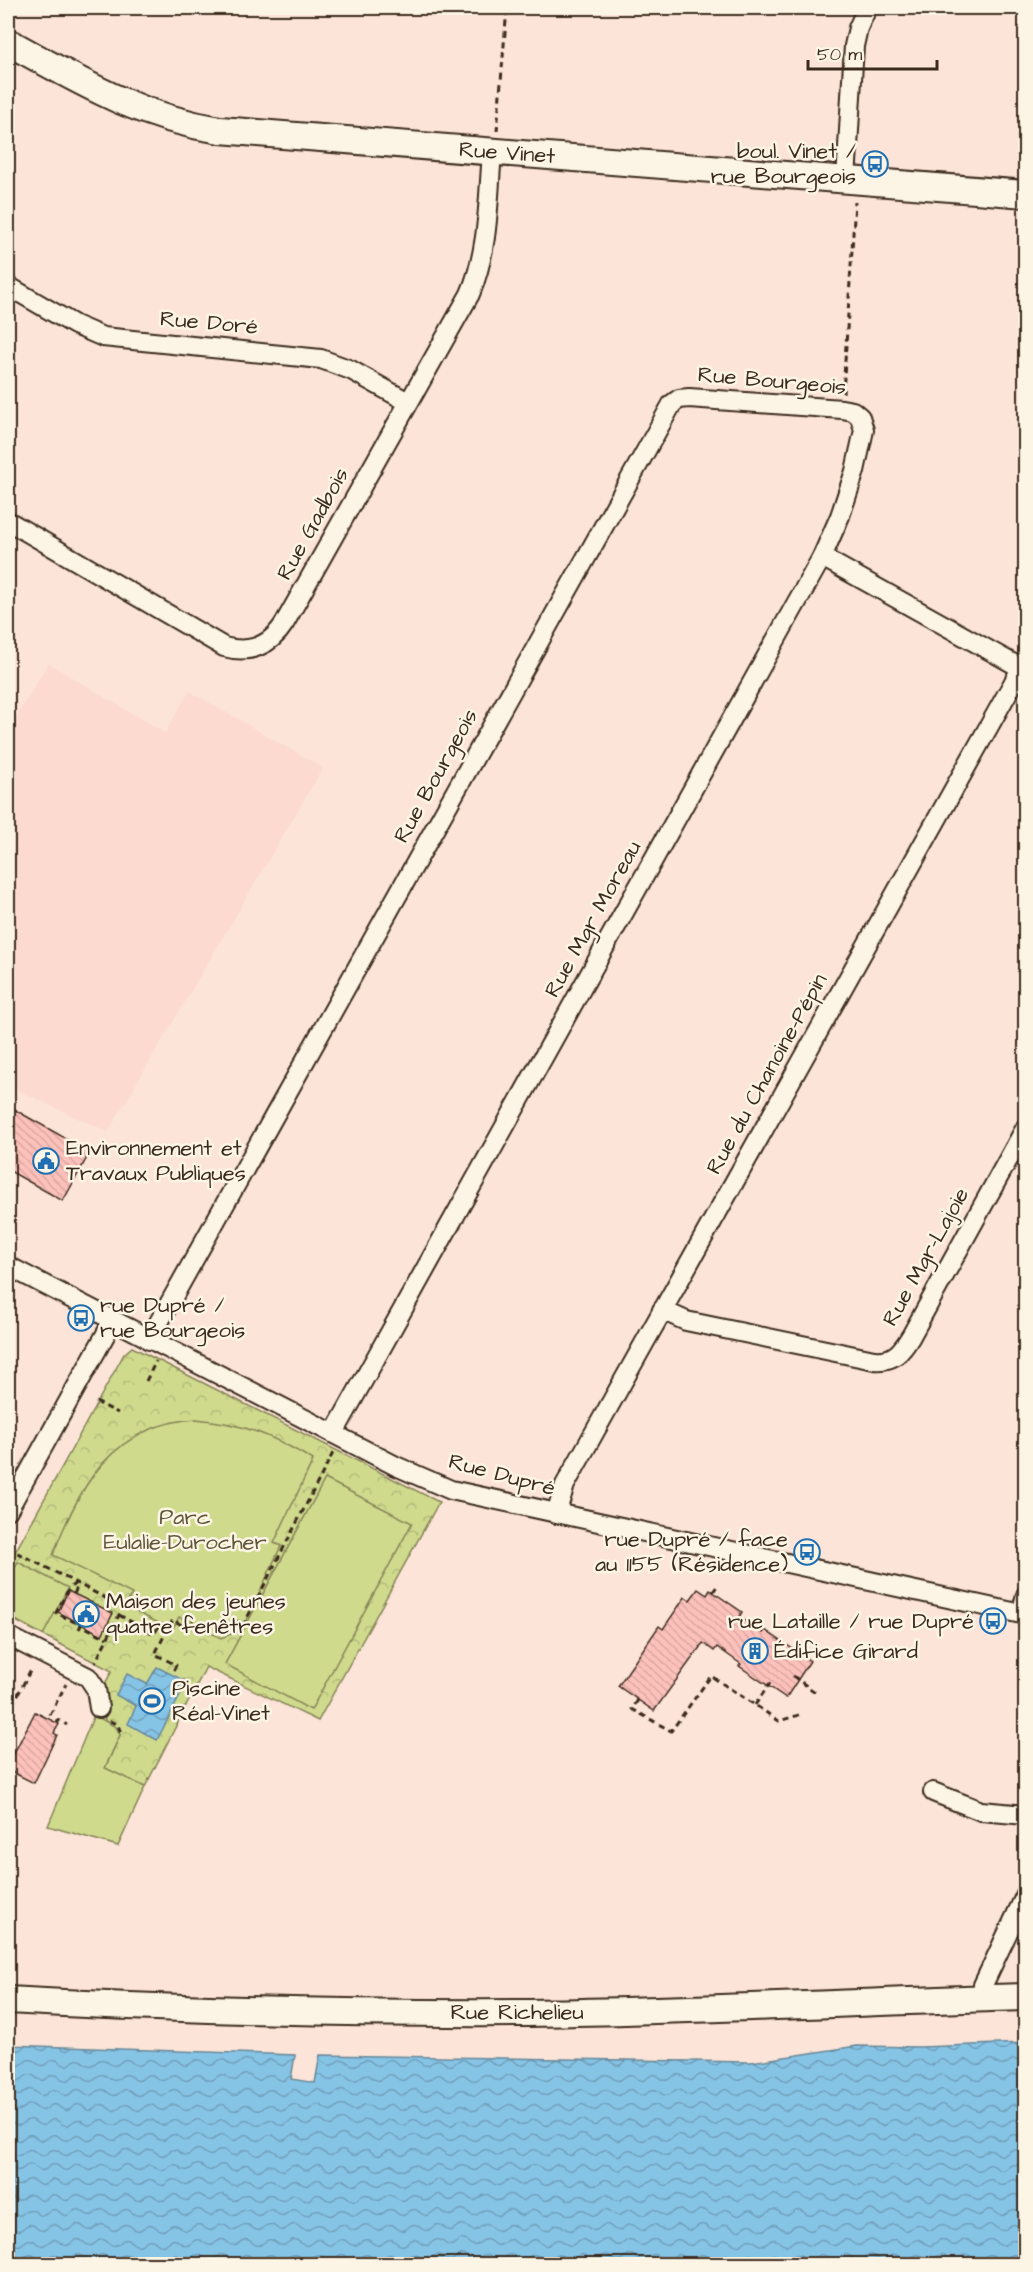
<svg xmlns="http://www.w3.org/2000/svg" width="1033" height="2272" viewBox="0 0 1033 2272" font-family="'Architects Daughter',sans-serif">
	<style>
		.built { fill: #fcdacf }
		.park { fill: url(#park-crowns); stroke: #858256; stroke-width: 1.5 }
		.garden { fill: #cfda8d; stroke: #858256; stroke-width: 1.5 }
		.water { fill: url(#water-waves); stroke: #688696; stroke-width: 1.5 }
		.building { fill: url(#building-back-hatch); stroke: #3b2a1e; stroke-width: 1.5 }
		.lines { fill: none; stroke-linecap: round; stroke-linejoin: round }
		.street-casing { stroke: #3b2a1e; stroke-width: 22 }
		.secondary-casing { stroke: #3b2a1e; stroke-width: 30 }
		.path { stroke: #3b2a1e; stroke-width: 3; stroke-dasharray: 6 4.5; stroke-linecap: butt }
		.street { stroke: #fcf5e5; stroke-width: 18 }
		.secondary { stroke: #fcf5e5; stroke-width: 26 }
		.labels { text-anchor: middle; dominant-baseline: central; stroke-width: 5; stroke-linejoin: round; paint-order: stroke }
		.poi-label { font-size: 22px; fill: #3b2a1e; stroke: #fcf5e5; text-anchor: start }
		.street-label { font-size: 22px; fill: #3b2a1e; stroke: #fcf5e5 }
		.park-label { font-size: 22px; fill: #60563a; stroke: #fcf5e5 }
	</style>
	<defs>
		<pattern id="park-crowns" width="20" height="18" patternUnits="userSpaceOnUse" patternTransform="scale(1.5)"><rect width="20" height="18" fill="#cfda8d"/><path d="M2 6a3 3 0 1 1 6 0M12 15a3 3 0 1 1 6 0" fill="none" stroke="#b3bb79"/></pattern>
		<pattern id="water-waves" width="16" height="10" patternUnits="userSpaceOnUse" patternTransform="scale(1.5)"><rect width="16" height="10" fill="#86c4e6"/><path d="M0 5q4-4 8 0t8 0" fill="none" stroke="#6f9fba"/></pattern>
		<pattern id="building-back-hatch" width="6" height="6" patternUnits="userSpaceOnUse" patternTransform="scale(1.5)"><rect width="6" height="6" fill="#fdc1bb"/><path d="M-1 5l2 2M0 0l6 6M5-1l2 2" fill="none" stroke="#daa6a0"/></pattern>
	</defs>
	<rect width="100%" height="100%" fill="#fce5d8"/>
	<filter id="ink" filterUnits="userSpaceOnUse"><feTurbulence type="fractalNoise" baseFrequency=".0167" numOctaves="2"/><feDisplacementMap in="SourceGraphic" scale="12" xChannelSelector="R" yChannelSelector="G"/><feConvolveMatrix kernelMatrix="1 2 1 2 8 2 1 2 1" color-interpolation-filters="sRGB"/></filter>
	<g filter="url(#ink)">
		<path class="built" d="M 48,663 L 165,733 L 189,691 L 323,768 L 108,1132 L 8,1086 L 8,731 Z"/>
		<path class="park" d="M 132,1347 L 439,1502 L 318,1721 L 206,1667 L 145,1787 L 105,1768 L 120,1735 L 116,1727 L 105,1721 L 102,1689 L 112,1671 L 8,1617 L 8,1565 L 124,1354 Z"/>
		<g class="garden">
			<path d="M 196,1419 C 242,1423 274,1436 313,1460 L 274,1543 L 281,1546 L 242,1630 L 221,1638 L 179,1617 L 172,1630 L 125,1606 L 132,1594 L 53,1555 C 79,1485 114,1424 196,1419 Z"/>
			<path d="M 325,1479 L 412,1523 L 311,1710 L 225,1664 Z"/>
			<path d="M 18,1562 L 68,1588 L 43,1635 L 8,1616 L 8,1581 Z"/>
			<path d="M 94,1715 L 116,1727 L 120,1735 L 105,1768 L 145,1787 L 118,1846 L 48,1826 Z"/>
		</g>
		<g class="water">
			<path d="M 157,1667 L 187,1682 L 157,1740 L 128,1724 L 136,1706 L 116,1695 L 127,1674 L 147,1684 Z"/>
			<path d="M 1025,2043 L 1025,2264 L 8,2264 L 8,2045 L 295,2055 L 291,2079 L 315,2083 L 320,2055 L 751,2062 L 857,2046 L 920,2047 Z"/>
		</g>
		<g class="building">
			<path d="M 8,1106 L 90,1152 L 63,1201 L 8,1170 Z"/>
			<path d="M 698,1589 L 707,1595 L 710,1590 L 742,1612 L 739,1617 L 763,1633 L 765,1630 L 810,1661 L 786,1698 L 739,1666 L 741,1664 L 717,1647 L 714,1651 L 703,1643 L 654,1711 L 618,1686 L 659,1626 L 663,1629 L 685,1597 L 690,1600 Z"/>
			<path d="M 68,1591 L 113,1613 L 102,1635 L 58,1612 Z"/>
			<path d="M 35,1712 L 59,1724 L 54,1733 L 57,1735 L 34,1783 L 8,1770 L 8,1765 Z"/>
		</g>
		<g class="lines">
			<g class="street-casing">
				<g id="street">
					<path d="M 846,180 L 854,46 L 858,28 L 867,8"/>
					<path d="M 8,286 L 75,325 L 103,337 L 321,359 L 351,370 L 408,402"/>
					<path d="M 8,521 L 224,647 C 249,654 270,646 284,624 L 470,294 C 489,249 488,200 492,152"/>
					<path d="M 822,557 L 1021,668"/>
					<path d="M 8,1266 L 396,1466 L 451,1490 L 1026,1615"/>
					<path d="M 662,1310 L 686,1321 L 874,1360 C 894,1362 902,1351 911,1336 L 1026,1127"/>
					<path d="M 149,1340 L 672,404 L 679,399 L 689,398 L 842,409 L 853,411 L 860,417 L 864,430 L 855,471 L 840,516 L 822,557 L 334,1433"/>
					<path d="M 8,1510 L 113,1321"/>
					<path d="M 556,1514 L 565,1485 L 1026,660"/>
					<path d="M 1021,1614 L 1026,1595"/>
					<path d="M 8,1636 L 88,1677 L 96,1689 L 99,1708"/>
					<path d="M 933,1792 L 981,1811 L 1026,1815"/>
					<path d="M 981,1998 L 983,1985 L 1026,1894"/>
				</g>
			</g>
			<g class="secondary-casing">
				<g id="secondary">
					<path d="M 8,42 C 79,81 138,117 220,130 L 1026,194"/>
					<path d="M 8,2000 C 181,2010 355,2014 529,2013 C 695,2011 860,2002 1026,1997"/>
				</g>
			</g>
			<g class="path">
				<path d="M 497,131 L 507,8"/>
				<path d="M 843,393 L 855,202"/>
				<path d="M 146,1381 L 156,1361"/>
				<path d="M 96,1402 L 118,1413"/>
				<path d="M 8,1548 L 123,1607 L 95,1663"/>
				<path d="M 76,1583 L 69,1588 L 56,1613 L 81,1625"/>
				<path d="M 713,1592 L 717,1586"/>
				<path d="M 74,1594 L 78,1585"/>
				<path d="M 119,1615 L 154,1634 L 160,1624 L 168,1628 L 173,1620 L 187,1628 L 193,1620"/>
				<path d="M 235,1621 L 244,1624"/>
				<path d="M 246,1625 L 244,1624 L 333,1453"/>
				<path d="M 168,1628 L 155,1654 L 176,1665 L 172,1674"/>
				<path d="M 79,1629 L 81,1625 L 107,1638"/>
				<path d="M 793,1676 L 815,1692"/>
				<path d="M 638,1700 L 632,1709 L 671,1731 L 711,1676 L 779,1721 L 799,1715"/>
				<path d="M 755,1705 L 770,1683"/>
				<path d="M 8,1714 L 30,1671"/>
				<path d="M 50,1715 L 66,1684"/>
				<path d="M 110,1721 L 118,1725 L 122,1736"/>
				<path d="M 57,1723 L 58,1720 L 67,1725"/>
			</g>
			<use href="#street" class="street"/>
			<use href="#secondary" class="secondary"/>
		</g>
	</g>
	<defs>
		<g id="bus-ring" transform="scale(1.35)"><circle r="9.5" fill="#fcf5e5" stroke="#1f6fb2" stroke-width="1.5"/><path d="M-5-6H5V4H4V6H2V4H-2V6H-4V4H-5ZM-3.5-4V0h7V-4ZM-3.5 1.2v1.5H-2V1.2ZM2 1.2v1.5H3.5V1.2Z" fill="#1f6fb2"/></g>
		<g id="civic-ring" transform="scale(1.35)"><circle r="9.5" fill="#fcf5e5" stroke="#1f6fb2" stroke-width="1.5"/><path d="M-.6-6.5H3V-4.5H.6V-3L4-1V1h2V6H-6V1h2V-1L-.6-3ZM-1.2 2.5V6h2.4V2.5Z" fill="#1f6fb2"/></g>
		<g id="building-ring" transform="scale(1.35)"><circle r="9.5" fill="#fcf5e5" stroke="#1f6fb2" stroke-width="1.5"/><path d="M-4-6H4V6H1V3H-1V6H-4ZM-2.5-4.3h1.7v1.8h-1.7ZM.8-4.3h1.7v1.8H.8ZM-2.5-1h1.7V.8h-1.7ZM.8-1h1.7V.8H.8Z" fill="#1f6fb2"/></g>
		<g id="stadium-ring" transform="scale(1.35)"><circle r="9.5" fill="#fcf5e5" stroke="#1f6fb2" stroke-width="1.5"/><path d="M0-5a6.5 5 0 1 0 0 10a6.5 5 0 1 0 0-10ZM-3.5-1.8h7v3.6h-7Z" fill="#1f6fb2"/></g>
	</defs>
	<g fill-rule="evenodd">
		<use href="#bus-ring" x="875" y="164"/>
		<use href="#civic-ring" x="46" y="1161"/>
		<use href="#bus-ring" x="81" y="1318"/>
		<use href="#bus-ring" x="807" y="1552"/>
		<use href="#civic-ring" x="86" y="1614"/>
		<use href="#bus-ring" x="993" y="1621"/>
		<use href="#building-ring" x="755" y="1651"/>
		<use href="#stadium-ring" x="152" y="1701"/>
	</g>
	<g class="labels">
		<g class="poi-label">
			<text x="856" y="151" text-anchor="end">boul. Vinet /<tspan x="856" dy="25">rue Bourgeois</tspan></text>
			<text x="66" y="1148">Environnement et<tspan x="66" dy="25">Travaux Publiques</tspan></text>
			<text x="100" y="1305">rue Dupré /<tspan x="100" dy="25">rue Bourgeois</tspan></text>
			<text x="788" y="1539" text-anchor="end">rue Dupré / face<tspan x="788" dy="25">au 1155 (Résidence)</tspan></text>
			<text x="106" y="1601">Maison des jeunes<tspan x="106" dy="25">quatre fenêtres</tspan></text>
			<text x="974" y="1621" text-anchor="end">rue Lataille / rue Dupré</text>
			<text x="774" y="1651">Édifice Girard</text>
			<text x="172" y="1688">Piscine<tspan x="172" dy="25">Réal-Vinet</tspan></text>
		</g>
		<g class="street-label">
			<text transform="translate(507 153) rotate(4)">Rue Vinet</text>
			<text transform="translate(209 323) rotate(5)">Rue Doré</text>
			<text transform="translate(772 381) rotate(5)">Rue Bourgeois</text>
			<text transform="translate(313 524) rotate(-61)">Rue Gadbois</text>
			<text transform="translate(436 776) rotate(-61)">Rue Bourgeois</text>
			<text transform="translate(593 919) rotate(-61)">Rue Mgr Moreau</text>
			<text transform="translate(767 1074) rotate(-61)">Rue du Chanoine-Pépin</text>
			<text transform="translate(926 1257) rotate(-61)">Rue Mgr-Lajoie</text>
			<text transform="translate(502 1475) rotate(15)">Rue Dupré</text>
			<text x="517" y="2012">Rue Richelieu</text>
		</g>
		<g class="park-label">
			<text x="185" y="1517">Parc<tspan x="185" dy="25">Eulalie-Durocher</tspan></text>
		</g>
	</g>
	<rect width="1033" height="2272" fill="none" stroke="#fcf5e5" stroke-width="30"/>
	<rect x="15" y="15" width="1003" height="2242" fill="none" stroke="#3b2a1e" stroke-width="2" filter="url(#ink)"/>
	<path d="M808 60v9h129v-9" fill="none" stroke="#3b2a1e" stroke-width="3"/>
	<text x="817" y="60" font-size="18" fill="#3b2a1e" stroke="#fcf5e5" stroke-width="4.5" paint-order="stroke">50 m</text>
</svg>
